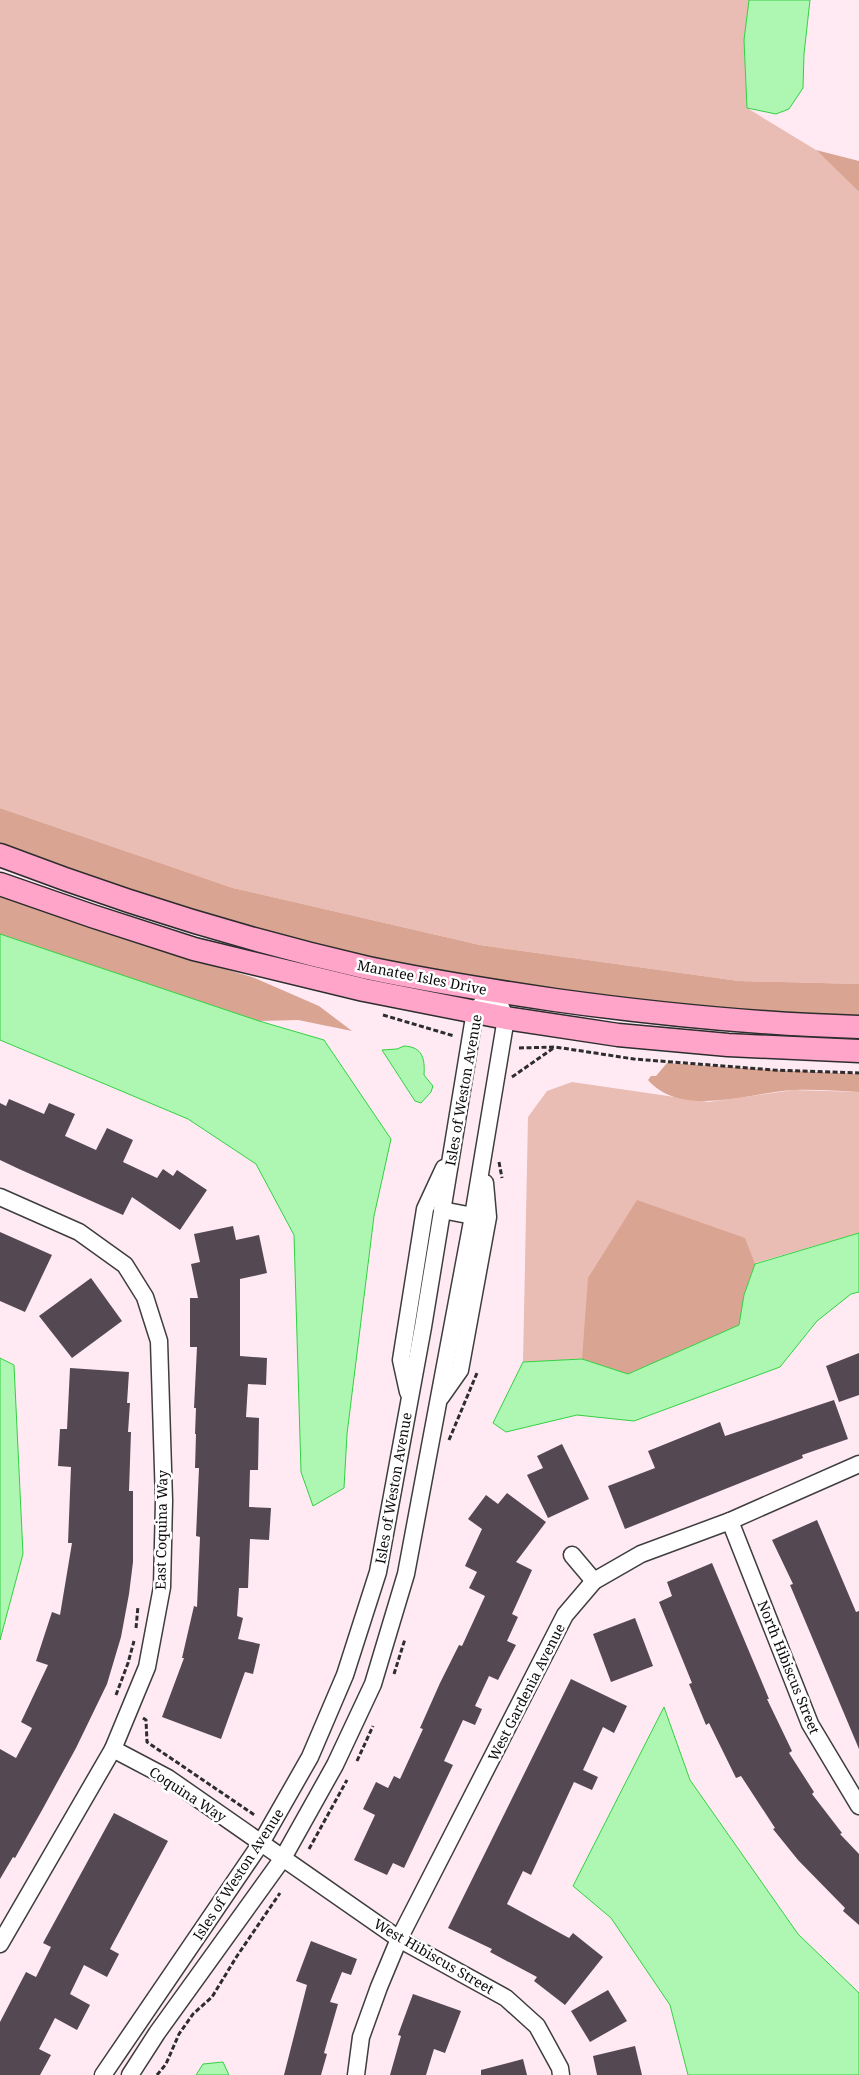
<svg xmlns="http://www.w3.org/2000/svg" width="859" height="2075" viewBox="0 0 859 2075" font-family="'Noto Serif',serif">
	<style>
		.green { fill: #e9bdb3 }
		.forest { fill: #daa492 }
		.water { fill: #aef7b3; stroke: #33d042 }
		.building { fill: #544853 }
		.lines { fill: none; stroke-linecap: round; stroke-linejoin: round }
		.street-casing { stroke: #3e3e3e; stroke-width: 19 }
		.secondary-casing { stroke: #2d2d2d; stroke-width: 25 }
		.path { stroke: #2d2d2d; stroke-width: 3; stroke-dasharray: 5 2.5; stroke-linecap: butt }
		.street { stroke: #fff; stroke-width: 16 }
		.secondary { stroke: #ffa5ca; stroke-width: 22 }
		.labels { text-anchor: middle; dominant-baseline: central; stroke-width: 5; stroke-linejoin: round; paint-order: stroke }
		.street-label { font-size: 14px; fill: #0b0b0b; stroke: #fff }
	</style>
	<rect width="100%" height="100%" fill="#ffeaf4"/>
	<g class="green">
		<path d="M 0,0 L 749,0 L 744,40 L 747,108 L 816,150 L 859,192 L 859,984 L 739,981 L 480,945 L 233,888 L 0,808 Z"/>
		<path d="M 572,1082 L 709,1102 L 794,1090 L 859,1092 L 859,1233 L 755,1263 L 744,1295 L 739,1325 L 628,1374 L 582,1359 L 523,1362 L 528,1117 L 547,1091 Z"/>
	</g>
	<g class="forest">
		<path d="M 816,150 L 859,161 L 859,192 Z"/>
		<path d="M 0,808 L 233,888 L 480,945 L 739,981 L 859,984 L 859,1027 L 369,968 L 0,855 Z"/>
		<path d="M 0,893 L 177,955 L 252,977 L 319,1006 L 352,1031 L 298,1020 L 259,1021 L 0,934 Z"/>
		<path d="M 667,1063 L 773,1070 L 859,1074 L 859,1092 C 838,1091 815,1089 794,1090 C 751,1092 682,1119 648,1080 L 651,1076 L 656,1076 Z"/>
		<path d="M 637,1200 L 745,1238 L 755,1264 L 744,1295 L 739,1325 L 628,1374 L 582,1359 L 588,1278 Z"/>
	</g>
	<g class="water">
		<path d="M 749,0 L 810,0 L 804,54 L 803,88 L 789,109 L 776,114 L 747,108 L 744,40 Z"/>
		<path d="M 0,934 L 259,1021 L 324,1040 L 391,1139 L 374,1216 L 347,1434 L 344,1488 L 313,1506 L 301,1472 L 294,1235 L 256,1164 L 188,1119 L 0,1040 Z"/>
		<path d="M 404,1046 C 423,1047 425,1059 424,1075 L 433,1086 L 431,1092 L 421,1103 L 415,1101 L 382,1050 L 397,1049 Z"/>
		<path d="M 859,1233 L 859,1292 L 851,1294 L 817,1321 L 780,1367 L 634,1421 L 577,1415 L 506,1432 L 493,1423 L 523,1362 L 582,1359 L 628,1374 L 739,1325 L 744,1295 L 755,1264 Z"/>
		<path d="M 0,1358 L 14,1365 L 23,1554 L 0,1640 Z"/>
		<path d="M 664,1707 L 690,1780 L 798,1934 L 859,1993 L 859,2075 L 688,2075 L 670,2005 L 611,1918 L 573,1886 Z"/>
		<path d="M 223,2062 L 229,2075 L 196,2075 L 203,2064 Z"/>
	</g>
	<g class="building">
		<path d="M 9,1099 L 44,1114 L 49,1103 L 75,1114 L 65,1136 L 96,1150 L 107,1128 L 133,1140 L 123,1162 L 157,1178 L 163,1169 L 173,1176 L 177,1170 L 207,1190 L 180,1230 L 132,1197 L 123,1215 L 19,1169 L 0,1160 L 0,1103 L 6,1106 Z"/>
		<path d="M 233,1226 L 236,1240 L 259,1235 L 267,1273 L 240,1279 L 240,1356 L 267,1358 L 266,1385 L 248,1384 L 246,1417 L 259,1418 L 258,1470 L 250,1470 L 249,1507 L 271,1508 L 269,1540 L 250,1539 L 248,1588 L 239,1588 L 237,1616 L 243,1618 L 238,1639 L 260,1644 L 253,1674 L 245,1672 L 221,1739 L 162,1717 L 184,1658 L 182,1658 L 194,1606 L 197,1607 L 200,1537 L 196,1536 L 199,1468 L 195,1468 L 196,1434 L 195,1434 L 196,1408 L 194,1408 L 197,1347 L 190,1347 L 190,1298 L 198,1298 L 191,1264 L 200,1262 L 194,1234 Z"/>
		<path d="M 0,1232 L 52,1255 L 25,1312 L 0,1301 Z"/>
		<path d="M 91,1278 L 122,1321 L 72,1358 L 39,1316 Z"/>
		<path d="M 859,1353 L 859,1395 L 839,1402 L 826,1366 Z"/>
		<path d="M 70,1368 L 129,1372 L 127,1403 L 130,1403 L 128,1432 L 131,1432 L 129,1491 L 133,1491 L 133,1562 L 129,1594 L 121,1637 L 107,1684 L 76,1748 L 41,1812 L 15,1858 L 13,1857 L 0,1879 L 0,1749 L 16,1758 L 32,1728 L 21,1722 L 48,1665 L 36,1661 L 52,1612 L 60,1615 L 72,1543 L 68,1543 L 71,1467 L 58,1466 L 60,1429 L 67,1429 Z"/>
		<path d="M 834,1400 L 848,1439 L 802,1455 L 803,1458 L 625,1529 L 608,1486 L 655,1468 L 648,1451 L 720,1422 L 725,1436 Z"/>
		<path d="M 562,1444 L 589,1499 L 548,1518 L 527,1475 L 543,1468 L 537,1456 Z"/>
		<path d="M 507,1493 L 546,1522 L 516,1562 L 532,1570 L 512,1614 L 518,1617 L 507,1641 L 516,1645 L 498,1680 L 489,1676 L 475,1706 L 482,1709 L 475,1725 L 463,1720 L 444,1761 L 453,1765 L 404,1868 L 393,1863 L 387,1875 L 354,1860 L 375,1815 L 363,1809 L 376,1782 L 388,1788 L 394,1776 L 400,1779 L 423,1729 L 420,1728 L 440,1683 L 459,1645 L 462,1646 L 485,1596 L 469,1588 L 477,1572 L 465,1566 L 482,1529 L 468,1519 L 486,1495 L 498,1504 Z"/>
		<path d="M 817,1520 L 856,1612 L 859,1611 L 859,1749 L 790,1585 L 793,1584 L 772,1540 Z"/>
		<path d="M 712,1563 L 769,1699 L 767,1699 L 792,1751 L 789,1753 L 814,1792 L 812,1794 L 842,1833 L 840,1834 L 859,1854 L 859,1925 L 843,1911 L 845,1908 L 798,1860 L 773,1829 L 775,1828 L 741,1776 L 736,1778 L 709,1723 L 706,1725 L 689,1684 L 692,1683 L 659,1602 L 672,1596 L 667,1582 Z"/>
		<path d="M 635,1618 L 653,1666 L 611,1682 L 593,1634 Z"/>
		<path d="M 571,1679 L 627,1706 L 614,1733 L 603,1727 L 583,1770 L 598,1777 L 592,1790 L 574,1782 L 531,1875 L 523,1871 L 507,1904 L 569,1938 L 573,1933 L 603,1957 L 565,2005 L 534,1981 L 537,1977 L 490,1952 L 492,1949 L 448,1928 Z"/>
		<path d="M 114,1813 L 168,1841 L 110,1949 L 119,1954 L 107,1977 L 84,1965 L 70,1994 L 90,2005 L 77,2030 L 55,2018 L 39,2049 L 51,2055 L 40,2075 L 0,2075 L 0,2022 L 26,1972 L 36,1977 L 51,1947 L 43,1943 Z"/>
		<path d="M 311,1941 L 357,1959 L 351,1975 L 342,1972 L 330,2002 L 338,2004 L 324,2053 L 327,2054 L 321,2075 L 284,2075 L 307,1985 L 296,1981 Z"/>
		<path d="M 608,1990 L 627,2021 L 590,2042 L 571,2011 Z"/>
		<path d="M 413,1994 L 461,2011 L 445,2053 L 434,2049 L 426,2075 L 390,2075 L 401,2036 L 398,2035 Z"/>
		<path d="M 635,2046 L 642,2075 L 597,2075 L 593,2056 Z"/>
		<path d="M 523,2059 L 527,2075 L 481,2075 L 481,2070 Z"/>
	</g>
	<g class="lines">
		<g class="street-casing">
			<g id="street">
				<path d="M 0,1197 L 79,1232 L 125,1265 L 145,1297 L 159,1341 L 164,1501 L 162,1587 L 147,1667 L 113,1749 L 0,1944"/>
				<path d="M 442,1210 L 473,1216"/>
				<path d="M 408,1392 L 401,1360 L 425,1209 L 444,1168"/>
				<path d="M 441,1397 L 460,1370 L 488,1217 L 485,1183"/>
				<path d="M 730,1521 L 810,1724 L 859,1806"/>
				<path d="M 572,1555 L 594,1581"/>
				<path d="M 113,1749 L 168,1778 L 399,1939 L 506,1998 L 537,2026 L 560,2068 L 561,2075"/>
				<path d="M 103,2075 L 261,1843 L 310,1757 L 345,1675 L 378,1572 L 423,1327 L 475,1011 L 493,991 L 506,1018 L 473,1216 L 406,1574 L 373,1684 L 335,1765 L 283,1858 L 157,2033 L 130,2075"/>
				<path d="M 356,2075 L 361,2037 L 379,1987 L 399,1939 L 565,1615 L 594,1581 L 641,1554 L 730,1521 L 859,1464"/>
			</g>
		</g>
		<g class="secondary-casing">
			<g id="secondary">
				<path d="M 0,855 C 120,901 242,939 368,968 C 430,981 493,991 555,1000 C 656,1014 757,1024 859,1027"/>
				<path d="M 0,884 L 92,916 L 194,949 L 364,990 L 506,1018 L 618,1035 L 728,1045 L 859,1051"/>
			</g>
		</g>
		<g class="path">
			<path d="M 383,1015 L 454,1036"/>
			<path d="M 519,1048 L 555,1047 L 634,1059 L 774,1070 L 859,1073"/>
			<path d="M 512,1077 L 555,1047"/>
			<path d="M 499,1162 L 502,1178"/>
			<path d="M 449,1440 L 477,1373"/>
			<path d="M 136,1628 L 138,1606"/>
			<path d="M 394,1674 L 405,1639"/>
			<path d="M 116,1695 L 128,1663 L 134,1641"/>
			<path d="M 143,1718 L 146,1720 L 147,1742 L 256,1816"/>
			<path d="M 357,1761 L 373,1726"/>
			<path d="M 309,1849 L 347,1780"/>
			<path d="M 157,2075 L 166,2064 L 179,2034 L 193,2014 L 212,1997 L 237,1956 L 280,1893"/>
		</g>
		<use href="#street" class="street"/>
		<use href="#secondary" class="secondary"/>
	</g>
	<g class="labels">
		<g class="street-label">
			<text transform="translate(422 977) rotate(11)">Manatee Isles Drive</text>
			<text transform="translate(463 1090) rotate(-80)">Isles of Weston Avenue</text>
			<text transform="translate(393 1488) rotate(-80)">Isles of Weston Avenue</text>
			<text transform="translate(161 1530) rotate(-89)">East Coquina Way</text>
			<text transform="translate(789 1667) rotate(68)">North Hibiscus Street</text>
			<text transform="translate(526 1692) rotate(-63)">West Gardenia Avenue</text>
			<text transform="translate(188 1794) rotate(33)">Coquina Way</text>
			<text transform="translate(238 1874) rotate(-57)">Isles of Weston Avenue</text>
			<text transform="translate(434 1956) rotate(30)">West Hibiscus Street</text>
		</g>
	</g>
</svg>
